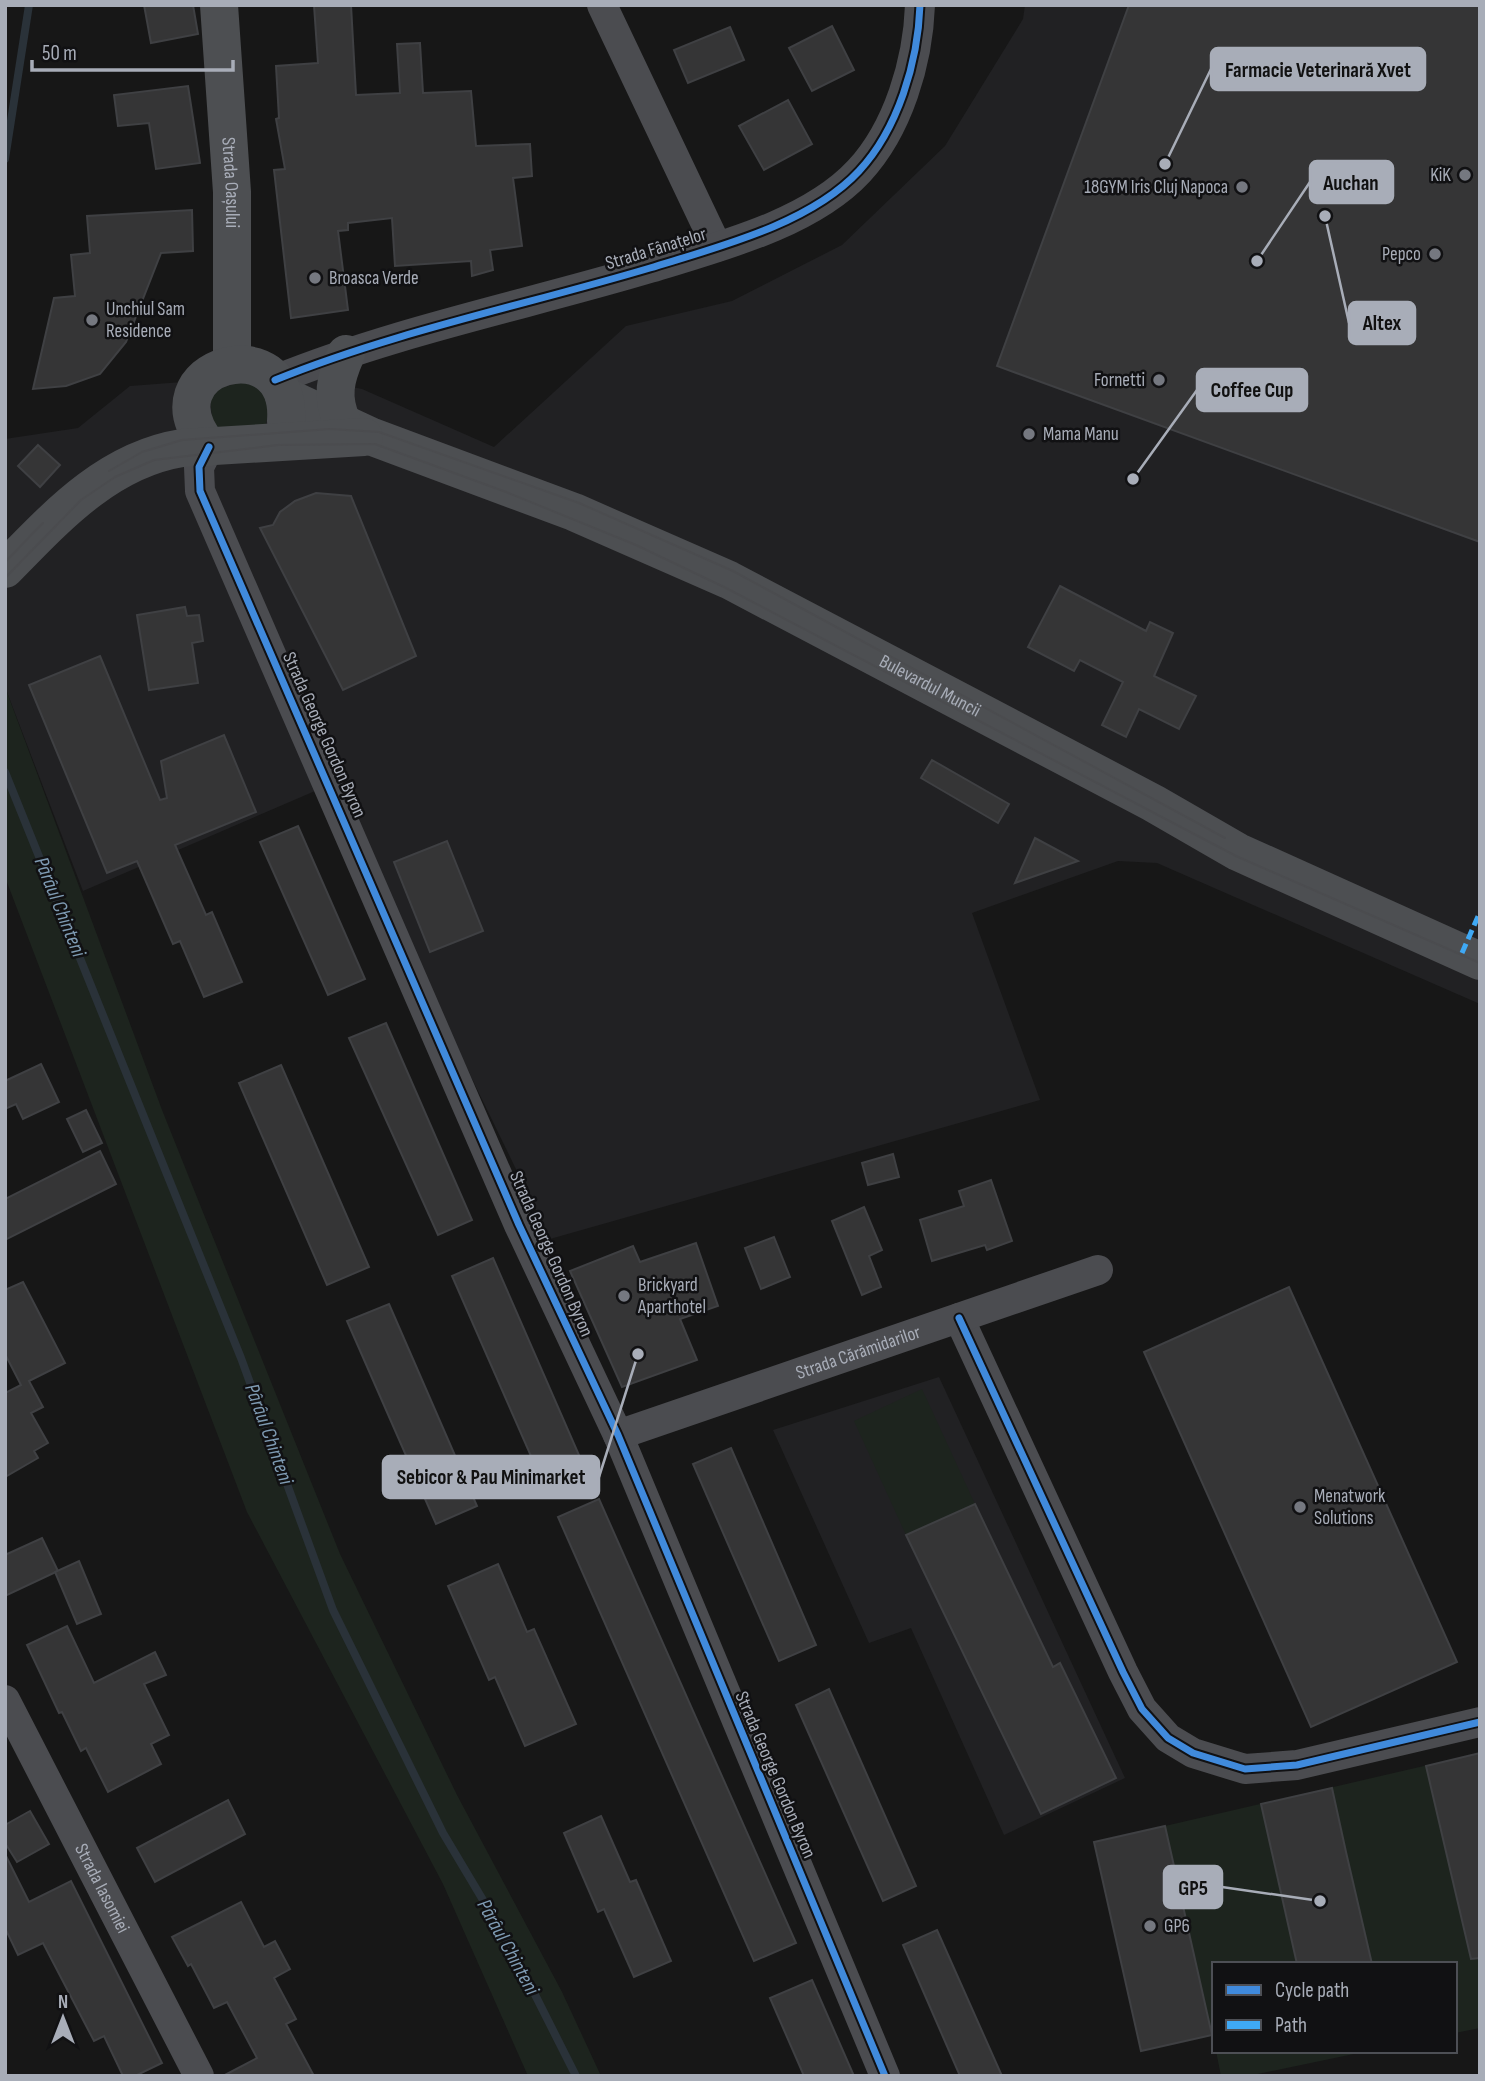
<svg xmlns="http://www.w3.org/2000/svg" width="1485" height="2081" viewBox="0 0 1485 2081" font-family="'Sofia Sans Condensed',sans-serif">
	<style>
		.built { fill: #212123 }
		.green { fill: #1d241e }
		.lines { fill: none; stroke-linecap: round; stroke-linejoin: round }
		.stream { stroke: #2a3239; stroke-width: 8 }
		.building { fill: #353536; stroke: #3f4043; stroke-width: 2 }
		.minor { stroke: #4b4c50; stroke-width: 30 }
		.major { stroke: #4d4f52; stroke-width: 38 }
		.tram { stroke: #4b4c4f; stroke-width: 2 }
		.quiet { stroke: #3fa9f5; stroke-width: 5; stroke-dasharray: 10 5; stroke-linecap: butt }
		.cycleway-casing { stroke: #111113; stroke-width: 11 }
		.cycleway { stroke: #408adc; stroke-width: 7 }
		.poi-dot { fill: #757880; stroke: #111113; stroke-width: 2.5 }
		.labels { text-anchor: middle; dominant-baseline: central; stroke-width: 5; stroke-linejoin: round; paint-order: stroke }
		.poi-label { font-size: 19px; fill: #a8adb8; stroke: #111113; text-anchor: start }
		.street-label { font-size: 19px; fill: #a8adb8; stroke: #111113 }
		.water-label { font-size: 21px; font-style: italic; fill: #7f9bb3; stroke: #111113 }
		.leader { fill: none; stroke: #a8adb8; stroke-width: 2.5 }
		.callout-dot { fill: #a8adb8; stroke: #111113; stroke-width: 2.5 }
		.callout { fill: #a8adb8; stroke: #a8adb8; stroke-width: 2.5 }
		.callout-label { font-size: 21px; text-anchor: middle; font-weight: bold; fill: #111 }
	</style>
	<rect width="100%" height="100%" fill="#171717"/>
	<g class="built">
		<path d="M 1025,5 L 1480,5 L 1480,1004 L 1157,863 L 1118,861 L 972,913 L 1040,1100 L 550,1239 L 329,785 L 83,891 L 5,687 L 5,439 L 78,428 L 130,386 L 209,380 L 257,367 L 362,389 L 494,447 L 626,326 L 732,301 L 842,245 L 945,146 L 1023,19 Z"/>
		<path d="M 939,1377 L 1125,1778 L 1004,1835 L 911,1628 L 869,1643 L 773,1430 Z"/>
	</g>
	<g class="green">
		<path d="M 244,381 C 267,391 273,405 264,429 L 214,431 L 209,392 Z"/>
		<path d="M 5,687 L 162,1110 L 340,1554 L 457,1795 L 562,1992 L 601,2076 L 528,2076 L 443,1884 L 247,1512 L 5,877 Z"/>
		<path d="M 922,1389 L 975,1504 L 906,1535 L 854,1421 Z"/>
		<path d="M 1480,1753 L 1480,2028 L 1455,2033 L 1455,1964 L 1214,1964 L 1214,2042 L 1165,1826 Z"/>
		<path d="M 1216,2051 L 1368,2051 L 1248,2076 L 1221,2076 Z"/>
	</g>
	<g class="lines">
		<g class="stream">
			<path d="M 5,159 L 29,5"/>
			<path d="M 5,772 L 241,1358 L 333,1610 L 443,1833 L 511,1947 L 576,2076"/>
		</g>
	</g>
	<g class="building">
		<path d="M 144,5 L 193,5 L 198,34 L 151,43 Z"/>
		<path d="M 314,5 L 351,5 L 356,95 L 400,93 L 397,44 L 420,43 L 423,93 L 471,91 L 476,146 L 530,144 L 532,176 L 513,178 L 522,246 L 490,250 L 493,270 L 472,276 L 471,261 L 395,266 L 392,218 L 348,223 L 348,230 L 338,231 L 348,310 L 291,318 L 274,170 L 285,169 L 276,119 L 279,118 L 276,66 L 318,63 Z"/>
		<path d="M 1129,5 L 1480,5 L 1480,542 L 997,366 Z"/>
		<path d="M 832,26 L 854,70 L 812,91 L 789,48 Z"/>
		<path d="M 730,27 L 744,60 L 688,83 L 674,50 Z"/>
		<path d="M 188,86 L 200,163 L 156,169 L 149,123 L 118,126 L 114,95 Z"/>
		<path d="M 788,100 L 812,144 L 764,170 L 739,126 Z"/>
		<path d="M 192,210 L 193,251 L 161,253 L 126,342 L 100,374 L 66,386 L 33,389 L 54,298 L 75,296 L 71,255 L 90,253 L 87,216 Z"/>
		<path d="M 38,445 L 60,465 L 40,487 L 18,466 Z"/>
		<path d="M 316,493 L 351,496 L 416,656 L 343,690 L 260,528 L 273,525 L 280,512 L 295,501 Z"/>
		<path d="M 1060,586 L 1146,631 L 1150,622 L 1173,633 L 1154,676 L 1196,696 L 1179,729 L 1139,709 L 1126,737 L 1102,725 L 1123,682 L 1080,660 L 1074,671 L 1028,647 Z"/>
		<path d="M 185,607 L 187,616 L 199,615 L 203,641 L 192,643 L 198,683 L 149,690 L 137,615 Z"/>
		<path d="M 100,656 L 160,800 L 167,798 L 161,761 L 224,735 L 256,812 L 175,845 L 206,915 L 212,912 L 242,982 L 204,997 L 180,941 L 173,944 L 137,861 L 107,873 L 29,685 Z"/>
		<path d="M 932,760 L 1009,804 L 998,823 L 921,778 Z"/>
		<path d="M 298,826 L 365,979 L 328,995 L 260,842 Z"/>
		<path d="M 1035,838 L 1078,861 L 1015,883 Z"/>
		<path d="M 447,841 L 483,931 L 430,952 L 394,862 Z"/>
		<path d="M 386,1023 L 472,1220 L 438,1235 L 349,1038 Z"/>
		<path d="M 41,1064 L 59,1102 L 23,1119 L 16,1104 L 5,1109 L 5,1081 Z"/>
		<path d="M 281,1065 L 369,1267 L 327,1285 L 239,1083 Z"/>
		<path d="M 86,1110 L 102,1143 L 83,1152 L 67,1119 Z"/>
		<path d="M 100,1151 L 116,1184 L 5,1240 L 5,1199 Z"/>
		<path d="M 893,1154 L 899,1177 L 868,1185 L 862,1163 Z"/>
		<path d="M 991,1180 L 1012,1241 L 987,1250 L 985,1245 L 932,1261 L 920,1220 L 964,1206 L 959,1191 Z"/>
		<path d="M 864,1207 L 882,1250 L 869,1256 L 881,1287 L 862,1295 L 832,1221 Z"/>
		<path d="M 774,1237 L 790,1277 L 761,1289 L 745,1248 Z"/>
		<path d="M 696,1243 L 718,1306 L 680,1319 L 697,1360 L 622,1387 L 570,1271 L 633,1246 L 640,1262 Z"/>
		<path d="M 493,1258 L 582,1462 L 541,1479 L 452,1276 Z"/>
		<path d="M 23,1282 L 65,1363 L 29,1381 L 43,1407 L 31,1413 L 48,1443 L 34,1451 L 38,1458 L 5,1477 L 5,1393 L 21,1385 L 5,1354 L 5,1290 Z"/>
		<path d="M 1289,1287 L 1457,1662 L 1311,1727 L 1144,1352 Z"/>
		<path d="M 389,1304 L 477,1506 L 436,1524 L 347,1321 Z"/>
		<path d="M 731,1448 L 816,1645 L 779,1661 L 693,1464 Z"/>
		<path d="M 599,1499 L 796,1943 L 754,1961 L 558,1517 Z"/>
		<path d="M 975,1504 L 1053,1667 L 1060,1663 L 1116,1778 L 1041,1814 L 906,1535 Z"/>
		<path d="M 42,1538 L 58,1571 L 5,1596 L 5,1555 Z"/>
		<path d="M 79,1561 L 101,1614 L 77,1624 L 55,1572 Z"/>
		<path d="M 498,1564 L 527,1632 L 534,1629 L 576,1724 L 525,1746 L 495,1677 L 489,1680 L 448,1586 Z"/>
		<path d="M 67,1626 L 94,1683 L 155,1652 L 166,1675 L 144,1684 L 169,1735 L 151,1744 L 161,1764 L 108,1792 L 86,1748 L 81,1751 L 62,1712 L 59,1713 L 27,1645 Z"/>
		<path d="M 829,1689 L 916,1886 L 883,1901 L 796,1705 Z"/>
		<path d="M 1480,1753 L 1480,1958 L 1471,1959 L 1426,1766 Z"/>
		<path d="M 1332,1788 L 1346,1852 L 1372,1964 L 1297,1964 L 1261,1804 Z"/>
		<path d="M 228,1800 L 245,1834 L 155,1882 L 137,1848 Z"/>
		<path d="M 30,1811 L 49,1844 L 17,1862 L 5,1843 L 5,1825 Z"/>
		<path d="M 601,1816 L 630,1882 L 636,1880 L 671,1961 L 634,1977 L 604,1909 L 598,1912 L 564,1833 Z"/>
		<path d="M 1165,1826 L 1212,2035 L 1141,2051 L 1094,1842 Z"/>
		<path d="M 5,1854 L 29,1902 L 71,1881 L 162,2063 L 135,2076 L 123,2076 L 104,2036 L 94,2041 L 43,1943 L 18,1955 L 5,1928 Z"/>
		<path d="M 241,1902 L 264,1947 L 275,1941 L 290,1969 L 274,1978 L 296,2019 L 286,2024 L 314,2076 L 223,2076 L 257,2058 L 227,2002 L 214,2008 L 191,1964 L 188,1966 L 172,1937 Z"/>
		<path d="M 937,1930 L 1002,2076 L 960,2076 L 903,1945 Z"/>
		<path d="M 812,1980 L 854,2076 L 804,2076 L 770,1998 Z"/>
	</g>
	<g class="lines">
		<g class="minor">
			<path d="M 602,5 L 717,247"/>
			<path d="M 275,380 C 396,331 526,305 650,268 C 718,247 810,224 859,171 C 898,129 918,62 920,5"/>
			<path d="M 209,447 L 199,467 L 200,491 L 519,1225 L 618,1435 L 885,2076"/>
			<path d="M 959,1318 L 1123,1672 L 1142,1709 L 1168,1738 L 1193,1753 L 1245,1769 L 1297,1765 L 1480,1722"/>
			<path id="s1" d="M 618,1435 L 1098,1270"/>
			<path id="s2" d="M 5,1700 L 199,2076"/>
		</g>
		<g class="major">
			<path id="s3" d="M 219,5 L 232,192 L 232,363"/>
			<path id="s4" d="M 284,396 L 370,436 L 574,512 L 729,580 L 1153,803 L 1238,852 L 1480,961"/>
			<path d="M 342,422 C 331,397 335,379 346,354"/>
			<path d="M 209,447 C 141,365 293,324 286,421"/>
			<path d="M 5,569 C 55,518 107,460 182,448 L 364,437"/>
		</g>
		<g class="tram">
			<path d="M 109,471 L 142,452 L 182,440 L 330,429 L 379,432 L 579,503 L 733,571 L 1225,838"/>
			<path d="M 5,562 L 43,523"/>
			<path d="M 5,578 L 81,500 L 115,477 L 154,460 L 278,445 L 375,444 L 506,492 L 636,545 L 726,588 L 1236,856 L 1480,963"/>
		</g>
		<path class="quiet" d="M 1462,953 L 1480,912"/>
		<g class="cycleway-casing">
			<g id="cycleway">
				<path d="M 275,380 C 396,331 526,305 650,268 C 718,247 810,224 859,171 C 898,129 918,62 920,5"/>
				<path d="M 209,447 L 199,467 L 200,491 L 519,1225 L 618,1435 L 885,2076"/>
				<path d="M 959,1318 L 1123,1672 L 1142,1709 L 1168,1738 L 1193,1753 L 1245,1769 L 1297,1765 L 1480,1722"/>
			</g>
		</g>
		<use href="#cycleway" class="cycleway"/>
	</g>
	<g class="poi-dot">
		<circle cx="1465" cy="175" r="7"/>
		<circle cx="1242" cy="187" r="7"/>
		<circle cx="1435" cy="254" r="7"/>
		<circle cx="315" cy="278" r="7"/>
		<circle cx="92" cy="320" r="7"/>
		<circle cx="1159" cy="380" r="7"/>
		<circle cx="1029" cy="434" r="7"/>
		<circle cx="624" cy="1296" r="7"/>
		<circle cx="1300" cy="1507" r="7"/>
		<circle cx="1150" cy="1926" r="7"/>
	</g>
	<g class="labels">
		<g class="poi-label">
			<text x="1451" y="175" text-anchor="end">KiK</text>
			<text x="1228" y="187" text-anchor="end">18GYM Iris Cluj Napoca</text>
			<text x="1421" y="254" text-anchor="end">Pepco</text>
			<text x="329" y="278">Broasca Verde</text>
			<text x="106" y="309">Unchiul Sam<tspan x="106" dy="22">Residence</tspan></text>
			<text x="1145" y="380" text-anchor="end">Fornetti</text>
			<text x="1043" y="434">Mama Manu</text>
			<text x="638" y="1285">Brickyard<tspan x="638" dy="22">Aparthotel</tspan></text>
			<text x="1314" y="1496">Menatwork<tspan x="1314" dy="22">Solutions</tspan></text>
			<text x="1164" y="1926">GP6</text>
		</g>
		<g class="street-label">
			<text stroke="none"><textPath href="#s3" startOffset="178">Strada Oașului</textPath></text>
			<text transform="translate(656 249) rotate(-17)">Strada Fânațelor</text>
			<text stroke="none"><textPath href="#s4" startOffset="709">Bulevardul Muncii</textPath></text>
			<text transform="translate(324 735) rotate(66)">Strada George Gordon Byron</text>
			<text transform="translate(551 1254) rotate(66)">Strada George Gordon Byron</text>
			<text stroke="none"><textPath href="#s1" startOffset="254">Strada Cărămidarilor</textPath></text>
			<text transform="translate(775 1775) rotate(67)">Strada George Gordon Byron</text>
			<text stroke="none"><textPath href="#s2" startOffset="212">Strada Iasomiei</textPath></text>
		</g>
		<g class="water-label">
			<text transform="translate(60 907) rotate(68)">Pârâul Chinteni</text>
			<text transform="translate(269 1434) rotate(70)">Pârâul Chinteni</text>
			<text transform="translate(508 1947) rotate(61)">Pârâul Chinteni</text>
		</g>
	</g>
	<path class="leader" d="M1165 164L1211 69M1257 261L1310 182M1325 216L1349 323M1133 479L1197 390M638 1354L599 1477M1320 1901L1222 1887"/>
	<g class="callout-dot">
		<circle cx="1165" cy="164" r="7"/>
		<circle cx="1257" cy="261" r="7"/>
		<circle cx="1325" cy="216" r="7"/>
		<circle cx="1133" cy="479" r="7"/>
		<circle cx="638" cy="1354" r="7"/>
		<circle cx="1320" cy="1901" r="7"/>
	</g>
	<g class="callout">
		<rect x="1211" y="48" width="214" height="42" rx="7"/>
		<rect x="1310" y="161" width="83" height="42" rx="7"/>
		<rect x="1349" y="302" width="66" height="42" rx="7"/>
		<rect x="1197" y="369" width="110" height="42" rx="7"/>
		<rect x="383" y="1456" width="216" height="42" rx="7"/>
		<rect x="1164" y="1866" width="58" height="42" rx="7"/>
	</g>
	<g class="callout-label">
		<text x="1318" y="77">Farmacie Veterinară Xvet</text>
		<text x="1351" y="190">Auchan</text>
		<text x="1382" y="330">Altex</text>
		<text x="1252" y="397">Coffee Cup</text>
		<text x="491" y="1484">Sebicor &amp; Pau Minimarket</text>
		<text x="1193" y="1895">GP5</text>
	</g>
	<rect width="1485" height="2081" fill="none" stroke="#a8adb8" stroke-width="14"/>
	<rect x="1212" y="1962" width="245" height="91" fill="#111113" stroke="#4d4f55" stroke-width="2"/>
	<rect x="1226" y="1985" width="35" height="10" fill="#408adc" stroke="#4d4f55" stroke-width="2"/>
	<text x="1275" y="1997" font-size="21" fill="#a8adb8">Cycle path</text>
	<rect x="1226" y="2020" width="35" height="10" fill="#3fa9f5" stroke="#4d4f55" stroke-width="2"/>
	<text x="1275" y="2032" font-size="21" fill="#a8adb8">Path</text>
	<g transform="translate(63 2018)" stroke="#111113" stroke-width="5" paint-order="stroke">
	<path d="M0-5L12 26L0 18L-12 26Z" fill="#a8adb8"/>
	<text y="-10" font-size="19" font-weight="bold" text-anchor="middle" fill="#a8adb8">N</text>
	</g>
	<path d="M32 60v10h201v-10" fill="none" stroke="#a8adb8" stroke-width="3.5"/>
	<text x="42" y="60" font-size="21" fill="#a8adb8" stroke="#111113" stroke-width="5" paint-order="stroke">50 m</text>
</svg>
